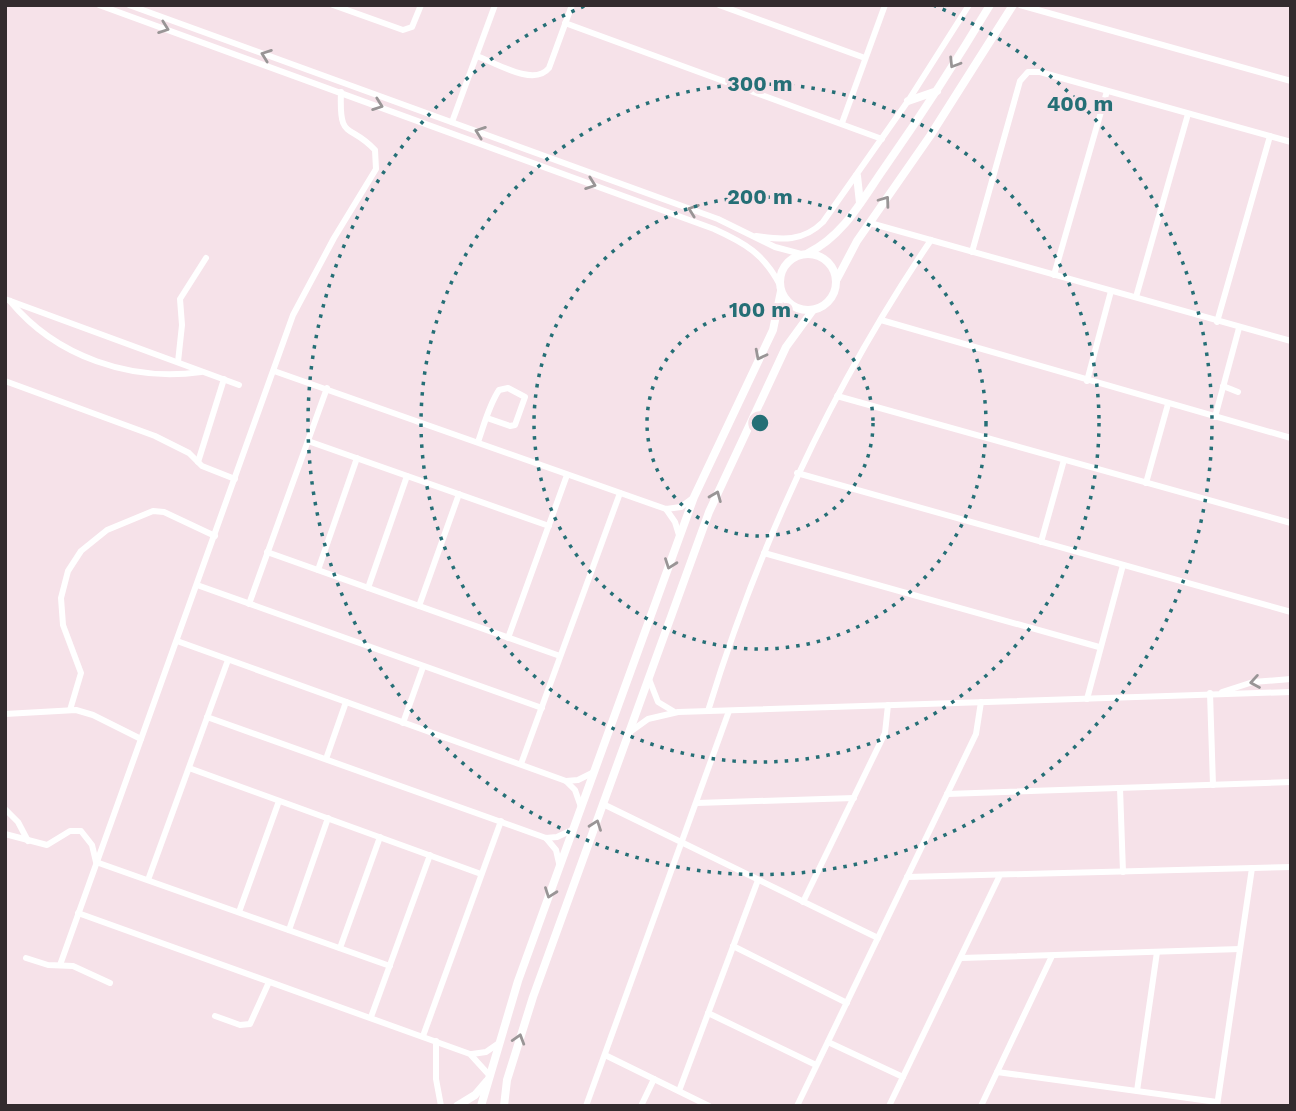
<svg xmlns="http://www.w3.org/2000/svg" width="1296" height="1111" viewBox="0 0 1296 1111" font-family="'Work Sans',sans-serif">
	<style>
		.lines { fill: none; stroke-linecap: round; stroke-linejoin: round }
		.minor { stroke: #fff; stroke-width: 6 }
		.tertiary { stroke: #fff; stroke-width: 8 }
		.oneway { stroke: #999596 }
		.ring { fill: none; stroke: #256f76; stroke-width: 3.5; stroke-dasharray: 3.5 7 }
		.centre { fill: #256f76; stroke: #f6e2e9; stroke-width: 3.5 }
		.ring-label { font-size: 21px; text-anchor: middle; font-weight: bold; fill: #256f76; stroke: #f6e2e9; stroke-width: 6; stroke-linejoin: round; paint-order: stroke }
	</style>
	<rect width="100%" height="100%" fill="#f6e2e9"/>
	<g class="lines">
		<g class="minor">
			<path d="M 99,5 L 714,229 C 745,243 764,254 780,285"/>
			<path d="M 129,5 L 718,219 L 775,247 L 801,254"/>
			<path d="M 333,5 L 403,30 L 412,27 L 421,5"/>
			<path d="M 719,5 L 865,58"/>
			<path d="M 1020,5 L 1291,81"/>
			<path d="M 565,23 L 882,139"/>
			<path d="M 477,56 C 496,63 534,87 549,68 L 572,5"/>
			<path d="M 452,122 L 495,5"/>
			<path d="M 842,123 L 885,5"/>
			<path d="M 870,223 L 1291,341"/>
			<path d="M 756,236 C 782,240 803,242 823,222 L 908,101 L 969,5"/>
			<path d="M 972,252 L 1020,81 L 1028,72 L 1040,72 L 1291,142"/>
			<path d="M 1054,275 L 1107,91"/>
			<path d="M 1136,297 L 1188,114"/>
			<path d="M 5,299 L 239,385"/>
			<path d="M 10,301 C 56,357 131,382 201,372"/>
			<path d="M 881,320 L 1291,438"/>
			<path d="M 1217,322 L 1270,136"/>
			<path d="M 178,362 L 182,325 L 180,299 L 206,258"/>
			<path d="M 274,371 L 666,509 L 681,507 L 693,498"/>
			<path d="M 5,381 L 155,436 L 189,453 L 202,466 L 235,479"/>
			<path d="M 1087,381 L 1111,291"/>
			<path d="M 1223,386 L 1238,392"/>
			<path d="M 837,396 L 1291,523"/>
			<path d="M 1215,417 L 1239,328"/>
			<path d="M 308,441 L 549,526"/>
			<path d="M 478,442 C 484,425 489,405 499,390 L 508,388 L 525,397 L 515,425 L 510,426 L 487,418"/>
			<path d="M 198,462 L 224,379"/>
			<path d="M 797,473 L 1291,612"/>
			<path d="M 1146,483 L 1168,404"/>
			<path d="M 666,509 L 675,522 L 679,535"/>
			<path d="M 1041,542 L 1064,460"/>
			<path d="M 267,552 L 560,656"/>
			<path d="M 764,553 L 1099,647"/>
			<path d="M 318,570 L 357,458"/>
			<path d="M 197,585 L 542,708"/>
			<path d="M 368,588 L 407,476"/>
			<path d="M 249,604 L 327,388"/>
			<path d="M 419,606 L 459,494"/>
			<path d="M 508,638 L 567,475"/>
			<path d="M 177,641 L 566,781 L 575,790 L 581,807"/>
			<path d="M 649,679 L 658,702 L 673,711"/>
			<path d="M 1222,692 L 1253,682 L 1291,679"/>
			<path d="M 1210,693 L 1213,785"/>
			<path d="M 1087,699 L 1123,565"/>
			<path d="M 70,710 L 81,673 L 63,625 L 61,598 L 68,571 L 81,551 L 107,530 L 153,511 L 164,512 L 215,536"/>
			<path d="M 708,711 C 759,544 833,385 931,240"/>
			<path d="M 5,714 L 76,710 L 93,715 L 141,739"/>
			<path d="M 207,717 L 546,838 L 557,837 L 572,830"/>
			<path d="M 403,723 L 423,667"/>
			<path d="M 630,732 L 648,719 L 678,712 L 1291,692"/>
			<path d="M 326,759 L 346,702"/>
			<path d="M 521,764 L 620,493"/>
			<path d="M 189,768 L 481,874"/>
			<path d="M 566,781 L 578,780 L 594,772"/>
			<path d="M 1120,788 L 1123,872"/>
			<path d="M 947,794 L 1291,782"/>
			<path d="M 697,803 L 854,798"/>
			<path d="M 603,804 L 878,938"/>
			<path d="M 5,809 L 18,822 L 28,841"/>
			<path d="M 5,834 L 47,845 L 70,831 L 81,831 L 92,845 L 96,862 L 390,966"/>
			<path d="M 546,838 L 556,850 L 559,863"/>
			<path d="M 907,877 L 1291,867"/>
			<path d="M 148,880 L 228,660"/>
			<path d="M 803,902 L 885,733 L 888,705"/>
			<path d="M 239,912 L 279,801"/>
			<path d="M 78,913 L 470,1054 L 490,1076"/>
			<path d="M 289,930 L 328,818"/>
			<path d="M 733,946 L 847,1003"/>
			<path d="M 340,948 L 380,837"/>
			<path d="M 26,958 L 48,965 L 73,966 L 110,983"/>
			<path d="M 961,958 L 1240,949"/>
			<path d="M 60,965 L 293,315 L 334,238 L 376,169 L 375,150 C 349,122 339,142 341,92"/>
			<path d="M 708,1013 L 816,1065"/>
			<path d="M 215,1016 L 240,1025 L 250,1024 L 269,982"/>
			<path d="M 371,1017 L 430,855"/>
			<path d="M 423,1036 L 501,821"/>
			<path d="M 436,1041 L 436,1079 L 441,1106"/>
			<path d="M 828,1042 L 903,1077"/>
			<path d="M 472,1054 L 486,1052 L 499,1043"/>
			<path d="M 605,1055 L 709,1106"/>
			<path d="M 997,1072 L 1217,1102"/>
			<path d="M 679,1091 L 758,880"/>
			<path d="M 1137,1091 L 1157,952"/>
			<path d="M 586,1106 L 729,711"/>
			<path d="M 641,1106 L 654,1079"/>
			<path d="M 797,1106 L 976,734 L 981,702"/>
			<path d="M 889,1106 L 1000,875"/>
			<path d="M 981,1106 L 1052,956"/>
			<path d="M 1217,1106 L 1252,868"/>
		</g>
		<g class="tertiary">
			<path d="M 908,101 L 937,91"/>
			<path d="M 857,176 L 860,203"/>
			<path d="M 808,253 C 844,236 863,198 885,167 C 922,114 957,60 990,5"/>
			<circle cx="808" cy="282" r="28"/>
			<path d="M 837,279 L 857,241 L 930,136 L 1013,5"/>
			<path d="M 457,1106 L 475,1095 L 487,1081"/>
			<path d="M 481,1106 L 518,981 L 694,497 L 773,330 L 781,291"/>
			<path d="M 504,1106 L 507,1080 L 533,997 L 709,512 L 786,347 L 813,310"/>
		</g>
	</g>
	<defs><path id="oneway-chevron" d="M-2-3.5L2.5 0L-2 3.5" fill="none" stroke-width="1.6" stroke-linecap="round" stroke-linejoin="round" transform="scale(1.75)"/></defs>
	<g class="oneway">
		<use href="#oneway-chevron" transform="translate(164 28) rotate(20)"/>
		<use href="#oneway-chevron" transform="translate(266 55) rotate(-160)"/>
		<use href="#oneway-chevron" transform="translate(954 63) rotate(122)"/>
		<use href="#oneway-chevron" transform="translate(378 105) rotate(20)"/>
		<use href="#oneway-chevron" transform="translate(480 132) rotate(-160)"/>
		<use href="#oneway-chevron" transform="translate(591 184) rotate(20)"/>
		<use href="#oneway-chevron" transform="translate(885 201) rotate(-54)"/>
		<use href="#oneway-chevron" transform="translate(693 210) rotate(-160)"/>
		<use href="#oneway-chevron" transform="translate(760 355) rotate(117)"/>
		<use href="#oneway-chevron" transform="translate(716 496) rotate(-68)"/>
		<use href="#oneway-chevron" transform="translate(670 564) rotate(110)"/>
		<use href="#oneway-chevron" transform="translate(1255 682) rotate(170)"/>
		<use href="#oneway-chevron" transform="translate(596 825) rotate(-70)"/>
		<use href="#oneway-chevron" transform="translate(550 893) rotate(110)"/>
		<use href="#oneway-chevron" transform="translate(519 1039) rotate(-73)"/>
	</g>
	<g class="ring">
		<circle cx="760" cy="423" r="113"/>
		<circle cx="760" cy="423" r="226"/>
		<circle cx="760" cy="423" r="339"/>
		<path d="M933 5A452 452 0 1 1 587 5"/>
	</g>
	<circle cx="760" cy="423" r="10" class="centre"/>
	<g class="ring-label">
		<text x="760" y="91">300 m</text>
		<text x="1080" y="111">400 m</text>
		<text x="760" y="204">200 m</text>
		<text x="760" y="317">100 m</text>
	</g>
	<rect width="1296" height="1111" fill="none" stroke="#332b2e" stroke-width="14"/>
</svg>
